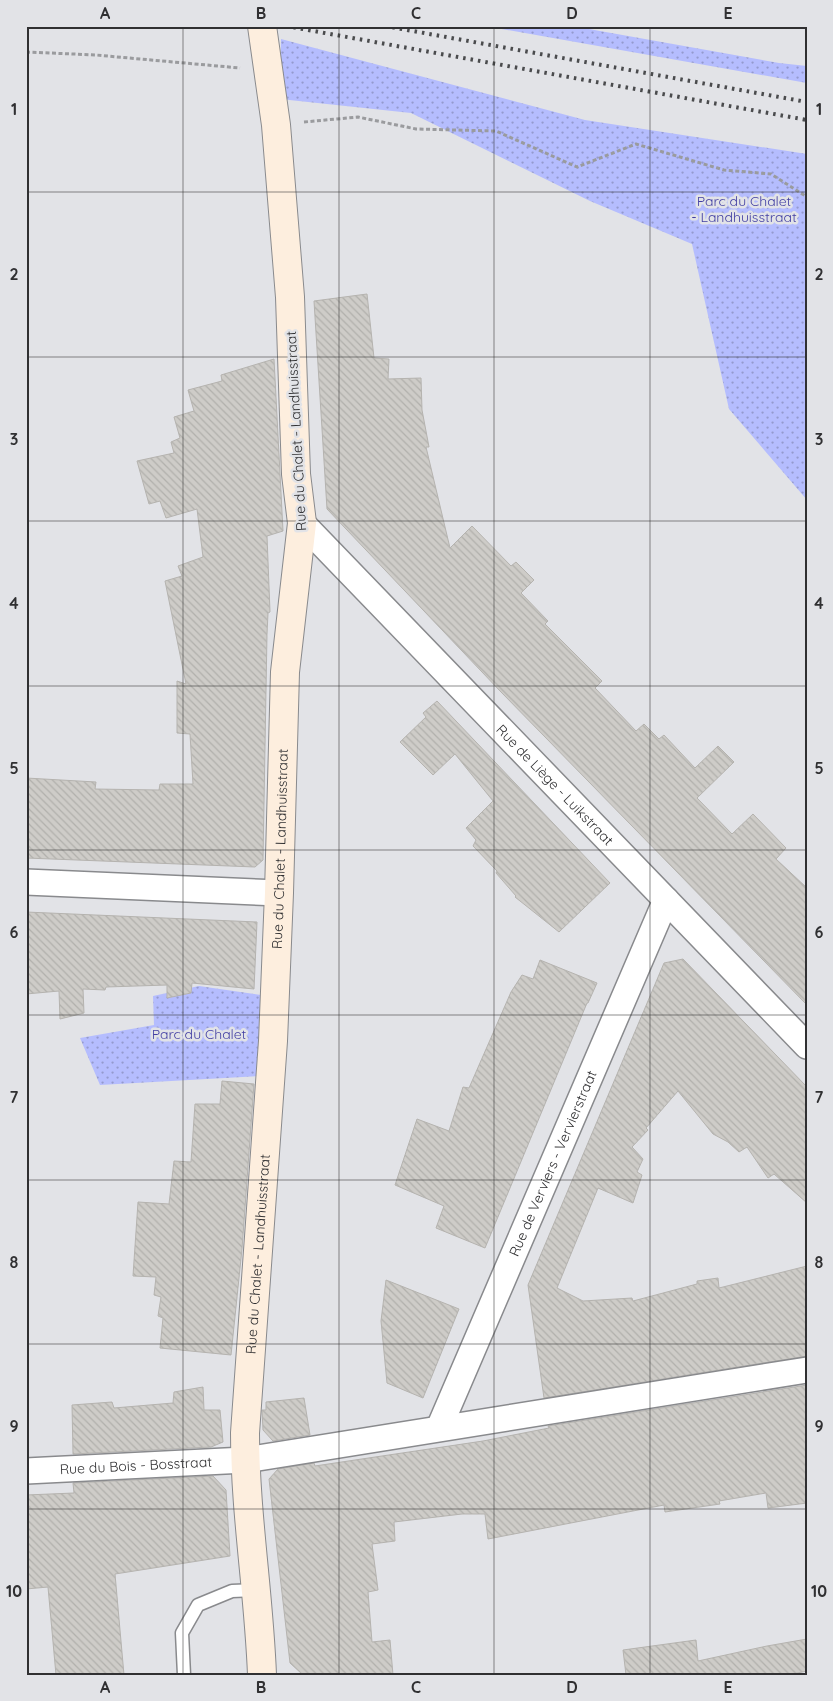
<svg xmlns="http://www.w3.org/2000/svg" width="833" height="1701" viewBox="0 0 833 1701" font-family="Quicksand,sans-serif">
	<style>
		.green { fill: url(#green-dots) }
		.building { fill: url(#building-back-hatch); stroke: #b5b3af }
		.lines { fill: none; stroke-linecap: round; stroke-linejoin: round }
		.lane-casing { stroke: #898a8d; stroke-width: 15 }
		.street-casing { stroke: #898a8d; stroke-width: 28 }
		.secondary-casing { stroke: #898a8d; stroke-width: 30 }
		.path { stroke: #9a9b9e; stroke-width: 3; stroke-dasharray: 4 2.5; stroke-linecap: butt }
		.lane { stroke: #fff; stroke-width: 12 }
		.street { stroke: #fff; stroke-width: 25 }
		.secondary { stroke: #fdeede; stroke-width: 28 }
		.rail { stroke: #4a4b4d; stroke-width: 4; stroke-dasharray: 2.5 5; stroke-linecap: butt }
		.grid { fill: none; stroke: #303032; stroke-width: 1; stroke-opacity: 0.55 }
		.labels { text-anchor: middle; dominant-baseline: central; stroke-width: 5; stroke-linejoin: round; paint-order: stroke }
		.park-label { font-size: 14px; fill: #423fa3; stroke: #e2e3e7 }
		.street-label { font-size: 14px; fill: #303032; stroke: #e2e3e7 }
		.neatline { fill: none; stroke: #303032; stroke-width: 2 }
		.grid-label { font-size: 16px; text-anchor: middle; font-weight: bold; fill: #303032 }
	</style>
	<defs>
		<pattern id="green-dots" width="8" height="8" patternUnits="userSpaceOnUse" patternTransform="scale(1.25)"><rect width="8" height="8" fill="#b5bdfe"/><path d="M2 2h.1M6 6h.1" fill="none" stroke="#949ace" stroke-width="1.8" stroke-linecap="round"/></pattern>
		<pattern id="building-back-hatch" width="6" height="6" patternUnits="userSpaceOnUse" patternTransform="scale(1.25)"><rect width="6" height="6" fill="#ceccc8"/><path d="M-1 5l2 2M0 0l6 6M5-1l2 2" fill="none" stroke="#b1b0ac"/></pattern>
	</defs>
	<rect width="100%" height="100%" fill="#e2e3e7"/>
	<g class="green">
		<path d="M 485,26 L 572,26 L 779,63 L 807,66 L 807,83 Z"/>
		<path d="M 281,39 L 585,120 L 807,154 L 807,500 L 729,409 L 692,244 L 590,201 L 411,113 L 280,99 Z"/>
		<path d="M 199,986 L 261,995 L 259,1076 L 100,1085 L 80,1038 L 154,1025 L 153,996 Z"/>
	</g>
	<g class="building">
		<path d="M 367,294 L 374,358 L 389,359 L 388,379 L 421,378 L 422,410 L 429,447 L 426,447 L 450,548 L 472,526 L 511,566 L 516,562 L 534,580 L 521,593 L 548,621 L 545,624 L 602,681 L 595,688 L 636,731 L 644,724 L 659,739 L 664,735 L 695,768 L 718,746 L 734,762 L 697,798 L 732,834 L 753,814 L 786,848 L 776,859 L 807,888 L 807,1005 L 501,692 L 327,509 L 314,301 Z"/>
		<path d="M 274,359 L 283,531 L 267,536 L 270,612 L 268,613 L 267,634 L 263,860 L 255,867 L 26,858 L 26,778 L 96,782 L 95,789 L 159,790 L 160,784 L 193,784 L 190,734 L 177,733 L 177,681 L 186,684 L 165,581 L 182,576 L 178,566 L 203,557 L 197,509 L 166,518 L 160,501 L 149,504 L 137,461 L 174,453 L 171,442 L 180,438 L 174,417 L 194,411 L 188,390 L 222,381 L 221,375 Z"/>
		<path d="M 437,701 L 610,883 L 559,932 L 515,897 L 516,896 L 496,873 L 497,871 L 473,846 L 476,840 L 466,828 L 493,801 L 455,754 L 433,775 L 400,742 L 426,717 L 423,713 Z"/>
		<path d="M 26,912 L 257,922 L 254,989 L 192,983 L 191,993 L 167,998 L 167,985 L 106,987 L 105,990 L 83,989 L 84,1013 L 60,1019 L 59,991 L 26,994 Z"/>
		<path d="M 683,959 L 807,1087 L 807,1203 L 774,1174 L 768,1178 L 747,1147 L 739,1152 L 728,1142 L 713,1134 L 678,1091 L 646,1128 L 648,1130 L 632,1147 L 643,1159 L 637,1172 L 642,1175 L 633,1203 L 598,1188 L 557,1288 L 583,1301 L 632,1298 L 633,1301 L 697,1284 L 697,1281 L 718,1278 L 719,1288 L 807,1266 L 807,1356 L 544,1398 L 528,1285 L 664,963 Z"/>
		<path d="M 540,960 L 597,983 L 588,1003 L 587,1003 L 485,1248 L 436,1228 L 444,1206 L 395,1185 L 417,1119 L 449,1131 L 463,1087 L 469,1088 L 511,992 L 522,975 L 533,979 Z"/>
		<path d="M 222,1081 L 254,1084 L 242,1249 L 231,1355 L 160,1348 L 163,1318 L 158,1316 L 161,1297 L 154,1295 L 156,1277 L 133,1276 L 138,1202 L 169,1204 L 174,1161 L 191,1162 L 195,1104 L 220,1104 Z"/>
		<path d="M 386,1280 L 459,1309 L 423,1398 L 387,1383 L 381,1321 Z"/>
		<path d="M 807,1385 L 807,1503 L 768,1508 L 766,1493 L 719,1501 L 720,1504 L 665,1512 L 664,1505 L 488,1539 L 485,1514 L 462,1514 L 394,1522 L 395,1541 L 372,1544 L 378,1590 L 368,1592 L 372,1642 L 390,1640 L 393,1675 L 303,1675 L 290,1663 L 269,1479 L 278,1469 L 314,1463 L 315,1466 L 355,1460 L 483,1441 L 549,1428 L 548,1426 Z"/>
		<path d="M 203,1387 L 204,1410 L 220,1410 L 223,1442 L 211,1447 L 73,1454 L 72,1405 L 112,1402 L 114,1408 L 173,1403 L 174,1392 Z"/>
		<path d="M 304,1398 L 310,1435 L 273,1441 L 263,1430 L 262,1410 L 266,1410 L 266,1402 Z"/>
		<path d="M 213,1476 L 226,1490 L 230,1556 L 115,1574 L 124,1675 L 56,1675 L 48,1587 L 26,1589 L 26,1495 L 74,1493 L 73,1483 Z"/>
		<path d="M 807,1639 L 807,1671 L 788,1675 L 626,1675 L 623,1650 L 696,1640 L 698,1661 L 767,1646 Z"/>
	</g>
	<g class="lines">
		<g class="lane-casing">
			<path id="lane" d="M 184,1675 L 182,1633 L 198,1605 L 232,1591 L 257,1590"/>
		</g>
		<g class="street-casing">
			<g id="street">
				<path id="s1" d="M 302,523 L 807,1046"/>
				<path d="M 26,882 L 279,893"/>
				<path id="s2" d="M 439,1428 L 666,900"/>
				<path id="s3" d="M 26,1471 L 245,1460 L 807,1370"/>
			</g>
		</g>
		<g class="secondary-casing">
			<g id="secondary">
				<path id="s4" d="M 262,1675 C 259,1594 245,1513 245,1433 L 273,1041 L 279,893 L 285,672 L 302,523 L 296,474 L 290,297 L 276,125 L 262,26"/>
			</g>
		</g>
		<g class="path">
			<path d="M 26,52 L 96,55 L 240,68"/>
			<path d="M 304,122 L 358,117 L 416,129 L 496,131 L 577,167 L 636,144 L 724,170 L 771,174 L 807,197"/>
		</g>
		<use href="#lane" class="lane"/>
		<use href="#street" class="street"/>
		<use href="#secondary" class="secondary"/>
		<g class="rail">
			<path d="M 286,26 L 807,120"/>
			<path d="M 385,26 L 807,102"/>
		</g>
	</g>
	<path class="grid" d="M 183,26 L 183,1675M 339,26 L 339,1675M 494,26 L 494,1675M 650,26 L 650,1675M 26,192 L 807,192M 26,357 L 807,357M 26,521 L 807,521M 26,686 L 807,686M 26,850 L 807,850M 26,1015 L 807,1015M 26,1180 L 807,1180M 26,1344 L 807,1344M 26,1509 L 807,1509"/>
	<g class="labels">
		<g class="park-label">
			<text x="744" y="201">Parc du Chalet<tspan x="744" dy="16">- Landhuisstraat</tspan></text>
			<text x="199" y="1034">Parc du Chalet</text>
		</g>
		<g class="street-label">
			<text transform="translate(296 431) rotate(-93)">Rue du Chalet - Landhuisstraat</text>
			<text stroke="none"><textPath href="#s1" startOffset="364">Rue de Liège - Luikstraat</textPath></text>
			<text stroke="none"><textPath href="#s4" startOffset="828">Rue du Chalet - Landhuisstraat</textPath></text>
			<text stroke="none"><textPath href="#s2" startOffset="288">Rue de Verviers - Vervierstraat</textPath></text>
			<text stroke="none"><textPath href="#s4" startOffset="422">Rue du Chalet - Landhuisstraat</textPath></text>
			<text stroke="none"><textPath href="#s3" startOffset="110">Rue du Bois - Bosstraat</textPath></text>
		</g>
	</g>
	<rect width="833" height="1701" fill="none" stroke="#e2e3e7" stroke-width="55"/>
	<rect x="28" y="28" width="778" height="1646" class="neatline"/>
	<g class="grid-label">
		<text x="105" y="19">A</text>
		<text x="261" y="19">B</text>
		<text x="416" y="19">C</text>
		<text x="572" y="19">D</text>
		<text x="728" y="19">E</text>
		<text x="14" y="115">1</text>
		<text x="819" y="115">1</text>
		<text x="14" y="280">2</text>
		<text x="819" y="280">2</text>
		<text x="14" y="445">3</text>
		<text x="819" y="445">3</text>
		<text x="14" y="609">4</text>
		<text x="819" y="609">4</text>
		<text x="14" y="774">5</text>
		<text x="819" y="774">5</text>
		<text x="14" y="938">6</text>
		<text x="819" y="938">6</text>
		<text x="14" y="1103">7</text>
		<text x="819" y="1103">7</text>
		<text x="14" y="1268">8</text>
		<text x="819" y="1268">8</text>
		<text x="14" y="1432">9</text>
		<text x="819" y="1432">9</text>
		<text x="14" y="1597">10</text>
		<text x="819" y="1597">10</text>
		<text x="105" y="1693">A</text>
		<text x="261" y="1693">B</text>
		<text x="416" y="1693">C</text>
		<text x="572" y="1693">D</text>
		<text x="728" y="1693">E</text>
	</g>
</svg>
